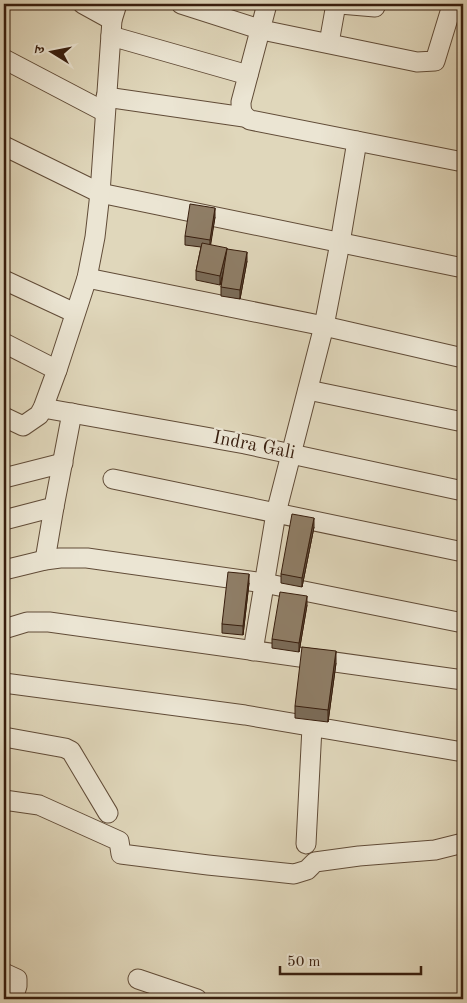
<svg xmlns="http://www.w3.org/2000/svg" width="467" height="1003" viewBox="0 0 467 1003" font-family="'Old Standard TT','Noto Serif Devanagari',serif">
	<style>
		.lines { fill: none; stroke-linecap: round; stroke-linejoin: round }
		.minor-casing { stroke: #614c38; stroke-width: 21 }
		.minor { stroke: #ebe5d3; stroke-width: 19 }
		.wall { fill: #7b6c59; stroke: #371d0d }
		.shaded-wall { fill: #645848; stroke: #371d0d }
		.building { fill: #8f7e67; stroke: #371d0d }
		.labels { text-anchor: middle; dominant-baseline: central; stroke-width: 4.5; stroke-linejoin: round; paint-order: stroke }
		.street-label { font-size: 19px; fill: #371d0d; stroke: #ebe5d3 }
	</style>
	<rect width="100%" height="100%" fill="#e0d7bb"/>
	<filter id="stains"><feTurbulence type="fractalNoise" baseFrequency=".004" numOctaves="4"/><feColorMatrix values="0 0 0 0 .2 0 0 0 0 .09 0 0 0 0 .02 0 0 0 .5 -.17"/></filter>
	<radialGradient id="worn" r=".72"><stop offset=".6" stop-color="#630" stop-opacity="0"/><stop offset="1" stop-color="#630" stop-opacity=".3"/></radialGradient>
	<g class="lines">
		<g class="minor-casing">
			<g id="minor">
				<path d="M 83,4 L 112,20"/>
				<path d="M 181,4 L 262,30 L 417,62 L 435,61 L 450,12 L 451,4"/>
				<path d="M 267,4 L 241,102 C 241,111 242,115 250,120 L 463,162"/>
				<path d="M 340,4 L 375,7 L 376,4"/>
				<path d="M 111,36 L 248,75"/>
				<path d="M 329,43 L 336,4"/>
				<path d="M 4,59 L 105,112"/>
				<path d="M 106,97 L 244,117"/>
				<path d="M 4,146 L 100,193 L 463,268"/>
				<path d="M 87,278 L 324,326 L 463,358"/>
				<path d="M 4,280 L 75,313"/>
				<path d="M 4,343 L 57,370"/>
				<path d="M 308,390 L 463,422"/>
				<path d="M 43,408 L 245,444 L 463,491"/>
				<path d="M 4,417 L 23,426 L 39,415 L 43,408 L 57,370 L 87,278 L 95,237 L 100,193 L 112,20 L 117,4"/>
				<path d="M 4,478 L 63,463"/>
				<path d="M 113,479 L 463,552"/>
				<path d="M 4,520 L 54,507 L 72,413"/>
				<path d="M 45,560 L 54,507"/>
				<path d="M 4,570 L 45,560 L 60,558 L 87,558 L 264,583 L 463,623"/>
				<path d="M 4,629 L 27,622 L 49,622 L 463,680"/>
				<path d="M 253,651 L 276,513 L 324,326 L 340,243 L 357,141"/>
				<path d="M 4,683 L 245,715 L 463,752"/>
				<path d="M 4,737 L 65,748 L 71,751 L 108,813"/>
				<path d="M 4,800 L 39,805 L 119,841 L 121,854 L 208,865 L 294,874 L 307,870 L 315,862 L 359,856 L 435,850 L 463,843"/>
				<path d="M 306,844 L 312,727"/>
				<path d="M 4,973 L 17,979 L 17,986 L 13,999"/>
				<path d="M 138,979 L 197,999"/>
			</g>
		</g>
		<use href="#minor" class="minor"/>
	</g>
	<g class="wall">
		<path d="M 215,217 L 210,245 L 227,254 L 247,261 L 240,299 L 221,296 L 221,287 L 224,267 L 220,285 L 196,280 L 196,271 L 201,247 L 185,245 L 185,236 Z"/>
		<path d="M 314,527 L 302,587 L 281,583 L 281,574 Z"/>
		<path d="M 249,583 L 243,635 L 222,633 L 222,624 Z"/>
		<path d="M 307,605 L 299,652 L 272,648 L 272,639 Z"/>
		<path d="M 336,663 L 328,722 L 295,718 L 295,706 Z"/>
	</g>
	<g class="shaded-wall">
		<path d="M 215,208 L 215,217 L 210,249 L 210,240 Z"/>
		<path d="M 227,248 L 227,257 L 220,285 L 220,276 Z"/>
		<path d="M 247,252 L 247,261 L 240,299 L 240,290 Z"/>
		<path d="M 314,518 L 314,527 L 302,587 L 302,578 Z"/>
		<path d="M 249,574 L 249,583 L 243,635 L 243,626 Z"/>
		<path d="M 307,596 L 307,605 L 299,652 L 299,643 Z"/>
		<path d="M 336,651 L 336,663 L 328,722 L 328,710 Z"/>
	</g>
	<g class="building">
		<path d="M 190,204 L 215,208 L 210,240 L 185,236 Z"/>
		<path d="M 202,243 L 227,248 L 220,276 L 196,271 Z"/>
		<path d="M 227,249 L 247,252 L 240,290 L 221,287 Z"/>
		<path d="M 292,514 L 314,518 L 302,578 L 281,574 Z"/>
		<path d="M 228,572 L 249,574 L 243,626 L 222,624 Z"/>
		<path d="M 280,592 L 307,596 L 299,643 L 272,639 Z"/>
		<path d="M 302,647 L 336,651 L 328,710 L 295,706 Z"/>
	</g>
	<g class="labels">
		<g class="street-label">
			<text transform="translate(254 446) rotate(11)">Indra Gali</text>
		</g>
	</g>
	<rect width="467" height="1003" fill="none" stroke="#e0d7bb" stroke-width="20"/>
	<rect x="5" y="5" width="457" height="993" fill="none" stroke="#371d0d" stroke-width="2.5"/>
	<rect x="10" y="10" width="447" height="983" fill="none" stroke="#371d0d"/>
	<g transform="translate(52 52) rotate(280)" stroke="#ebe5d3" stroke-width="4" paint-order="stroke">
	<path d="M0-4L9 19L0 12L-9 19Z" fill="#371d0d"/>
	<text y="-8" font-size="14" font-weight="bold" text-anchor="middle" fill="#371d0d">उ</text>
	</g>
	<path d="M280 966v8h141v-8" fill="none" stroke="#371d0d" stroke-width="2.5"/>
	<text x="287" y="966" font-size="15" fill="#371d0d" stroke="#ebe5d3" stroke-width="4" paint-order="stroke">50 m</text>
	<rect width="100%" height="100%" filter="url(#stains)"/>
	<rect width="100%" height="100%" fill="url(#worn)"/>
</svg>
